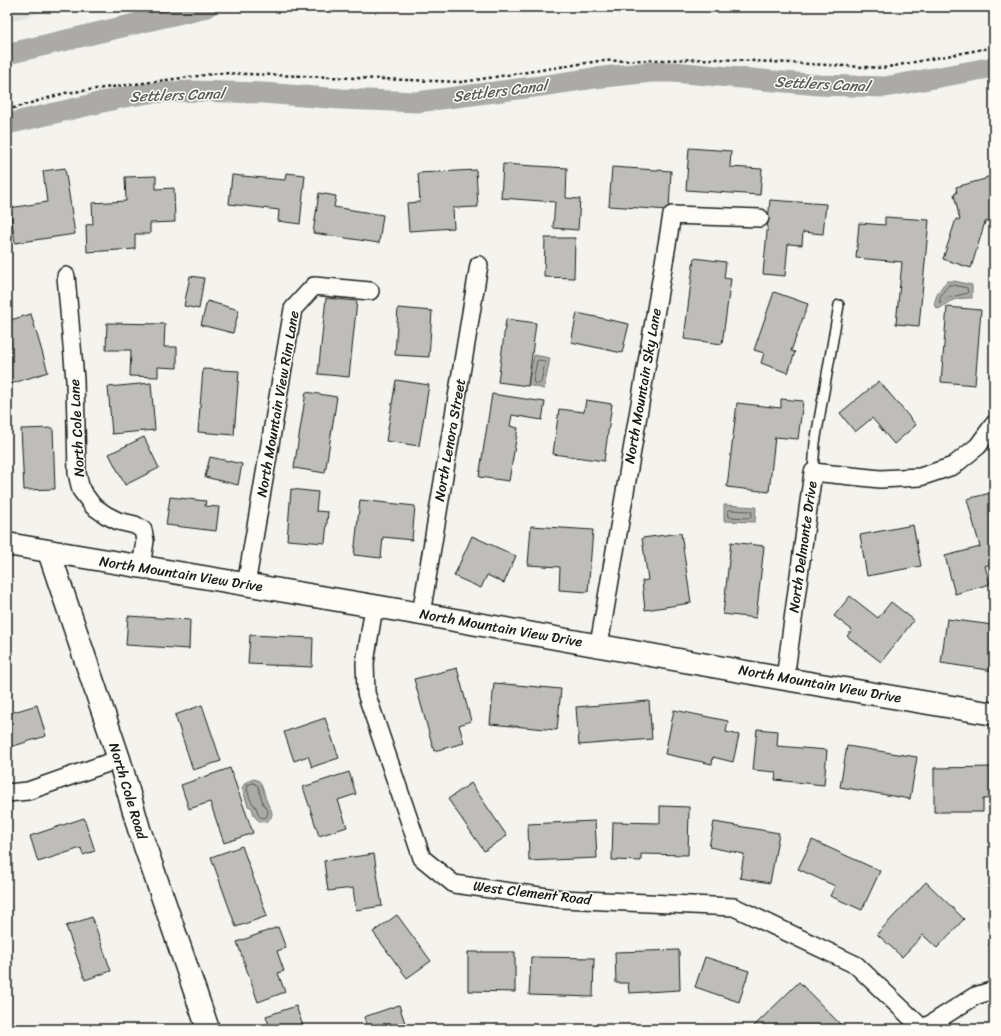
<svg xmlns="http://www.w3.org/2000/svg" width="1001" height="1036" viewBox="0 0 1001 1036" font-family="Sriracha,sans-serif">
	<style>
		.built { fill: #e4e3de }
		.water { fill: #abaaa6; stroke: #72716f }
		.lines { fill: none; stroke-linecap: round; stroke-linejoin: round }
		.shore { stroke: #555553; stroke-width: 1 }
		.canal { stroke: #abaaa6; stroke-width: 21 }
		.building { fill: #bebdba; stroke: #1c1c1c }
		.lane-casing { stroke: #1c1c1c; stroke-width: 12 }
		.street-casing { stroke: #1c1c1c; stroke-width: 20 }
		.secondary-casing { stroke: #1c1c1c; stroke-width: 25 }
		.path { stroke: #1c1c1c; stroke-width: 2.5; stroke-dasharray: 3 3; stroke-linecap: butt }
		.lane { stroke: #fdfcf7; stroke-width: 9 }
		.street { stroke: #fdfcf7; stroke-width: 17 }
		.secondary { stroke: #fdfcf7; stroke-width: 22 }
		.labels { text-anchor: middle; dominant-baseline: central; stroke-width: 3; stroke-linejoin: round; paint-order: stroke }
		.street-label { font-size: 14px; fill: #1c1c1c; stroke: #fdfcf7 }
		.water-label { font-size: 15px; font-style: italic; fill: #5c5c5a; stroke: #fdfcf7 }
	</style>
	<rect width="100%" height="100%" fill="#f4f3ee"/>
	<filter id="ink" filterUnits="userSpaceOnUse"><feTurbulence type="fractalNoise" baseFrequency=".025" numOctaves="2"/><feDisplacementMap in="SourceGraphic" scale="8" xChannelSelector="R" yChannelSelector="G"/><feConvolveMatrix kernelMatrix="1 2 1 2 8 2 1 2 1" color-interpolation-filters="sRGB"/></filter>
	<g filter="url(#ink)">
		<path class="built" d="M 7,7 L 58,7 L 7,23 Z"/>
		<g class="water">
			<path d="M 947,281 L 954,281 L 972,285 L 972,298 C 964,298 956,298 949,302 C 944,305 943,307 938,309 L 934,305 C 936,295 940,288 947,281 Z"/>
			<path d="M 534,355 L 550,358 L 544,389 L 528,385 Z"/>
			<path d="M 724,505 L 756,507 L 755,522 L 724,521 Z"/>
			<path d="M 254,779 C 257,780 260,781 261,784 C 264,789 264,796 267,802 C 268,806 272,809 272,813 C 272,821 262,825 257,819 C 254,817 253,812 252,808 L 248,806 L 242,788 L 246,782 Z"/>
		</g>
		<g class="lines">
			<g class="shore">
				<path d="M 949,285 L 954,285 L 967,288 L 968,293 L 947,298 L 940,303 C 938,297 945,289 949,285 Z"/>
				<path d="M 539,360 L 544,361 L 545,362 L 541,382 L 539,384 L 534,383 L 533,381 L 537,361 Z"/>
				<path d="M 730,510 L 750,511 L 752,512 L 751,517 L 750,518 L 729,517 L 728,511 Z"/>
				<path d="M 254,783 L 258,786 L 263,804 L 268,811 L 267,816 L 264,818 C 256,817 259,811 255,806 C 249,799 250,798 247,789 L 248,785 Z"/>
			</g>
			<g class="canal">
				<path d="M 7,54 L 207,7"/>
				<path d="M 7,124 L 120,98 L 149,93 L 192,91 L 263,93 L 342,99 L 417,102 L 541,86 L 594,78 L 652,72 L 673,72 L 819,85 L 885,87 L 994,67"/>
			</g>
		</g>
		<g class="building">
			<path d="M 689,148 L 731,151 L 730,167 L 762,169 L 760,195 L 686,190 Z"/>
			<path d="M 503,164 L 567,168 L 566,198 L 580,199 L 578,230 L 553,228 L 555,202 L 501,198 Z"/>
			<path d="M 612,167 L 671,171 L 669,210 L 609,206 Z"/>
			<path d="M 65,168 L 75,234 L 15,243 L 10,208 L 47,202 L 43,171 Z"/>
			<path d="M 476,170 L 478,207 L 453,208 L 454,228 L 409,231 L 407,203 L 420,202 L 418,173 Z"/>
			<path d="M 286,173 L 305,175 L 300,224 L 278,221 L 279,210 L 229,204 L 232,175 L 285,180 Z"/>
			<path d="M 156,176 L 156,189 L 174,188 L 175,222 L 150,223 L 150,234 L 135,234 L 135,249 L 87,252 L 86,225 L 93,224 L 92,203 L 126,201 L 125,177 Z"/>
			<path d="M 986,177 L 994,178 L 994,220 L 985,222 L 971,268 L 943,259 L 956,219 L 960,220 L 954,194 L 957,193 L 956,187 L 985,179 Z"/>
			<path d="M 319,193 L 336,196 L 334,207 L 383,215 L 379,243 L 313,233 Z"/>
			<path d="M 770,200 L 826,204 L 823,234 L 803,232 L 802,245 L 788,244 L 785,276 L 763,274 Z"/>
			<path d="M 885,217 L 929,220 L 919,326 L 896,324 L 902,262 L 856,258 L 859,223 L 885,225 Z"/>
			<path d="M 545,238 L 575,238 L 574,278 L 544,277 Z"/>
			<path d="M 694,258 L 726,262 L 724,278 L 731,279 L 722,344 L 684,339 Z"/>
			<path d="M 190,276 L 204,278 L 199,309 L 184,306 Z"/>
			<path d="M 774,292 L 808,304 L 791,351 L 795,352 L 788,373 L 761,363 L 764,353 L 754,350 Z"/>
			<path d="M 326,298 L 357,301 L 349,377 L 318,374 Z"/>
			<path d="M 207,301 L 239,310 L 233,333 L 201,325 Z"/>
			<path d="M 947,307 L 981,310 L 975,385 L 941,382 Z"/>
			<path d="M 398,308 L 432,311 L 429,357 L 395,355 Z"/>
			<path d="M 577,313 L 629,324 L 622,353 L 571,342 Z"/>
			<path d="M 31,314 L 48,372 L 7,385 L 7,321 Z"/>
			<path d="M 506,319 L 536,323 L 528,386 L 498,382 Z"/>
			<path d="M 107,323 L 165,324 L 164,347 L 177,347 L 177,368 L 158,367 L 158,377 L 130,376 L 131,350 L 106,350 Z"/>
			<path d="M 203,369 L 239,371 L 234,435 L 198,432 Z"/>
			<path d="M 396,380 L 429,385 L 419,446 L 386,441 Z"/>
			<path d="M 879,381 L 916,425 L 894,444 L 872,418 L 855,432 L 840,413 Z"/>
			<path d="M 151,383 L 155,430 L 112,434 L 108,387 Z"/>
			<path d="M 306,392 L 337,397 L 325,473 L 294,468 Z"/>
			<path d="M 492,394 L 545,402 L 542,420 L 512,415 L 510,426 L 518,428 L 509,481 L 479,477 Z"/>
			<path d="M 781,399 L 803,401 L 798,439 L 775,437 L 769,492 L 727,487 L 737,403 L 781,408 Z"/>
			<path d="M 586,400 L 612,404 L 604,461 L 553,454 L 559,409 L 584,412 Z"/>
			<path d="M 53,428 L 55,489 L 24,490 L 21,429 Z"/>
			<path d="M 144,437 L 159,468 L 125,485 L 109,454 Z"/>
			<path d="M 210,457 L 242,464 L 238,485 L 205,477 Z"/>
			<path d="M 291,489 L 318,492 L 316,511 L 328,512 L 325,543 L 287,540 Z"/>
			<path d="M 994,492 L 994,563 L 985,566 L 990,584 L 955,594 L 945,556 L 980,547 L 967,499 Z"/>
			<path d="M 170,497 L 206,501 L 205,506 L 219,507 L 216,531 L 166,525 Z"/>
			<path d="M 360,500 L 415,506 L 412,540 L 383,537 L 381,558 L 354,555 Z"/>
			<path d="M 913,525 L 921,566 L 867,576 L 860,535 Z"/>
			<path d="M 531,526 L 593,530 L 588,592 L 559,590 L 560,567 L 528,565 Z"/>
			<path d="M 681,533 L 691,603 L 645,610 L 642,581 L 648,580 L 642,538 Z"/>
			<path d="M 472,536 L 516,556 L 504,583 L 487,575 L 481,588 L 454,576 Z"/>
			<path d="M 731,542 L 764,546 L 756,618 L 723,614 Z"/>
			<path d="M 850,596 L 878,618 L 891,602 L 914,620 L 881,662 L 847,636 L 852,630 L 834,616 Z"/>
			<path d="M 128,616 L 190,620 L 189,649 L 126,645 Z"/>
			<path d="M 947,619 L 993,625 L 991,644 L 994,644 L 994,671 L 941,663 Z"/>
			<path d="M 250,635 L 313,638 L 312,667 L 248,664 Z"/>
			<path d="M 457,668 L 471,721 L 459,725 L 464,743 L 434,751 L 414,679 Z"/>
			<path d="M 494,683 L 561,689 L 557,730 L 490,724 Z"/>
			<path d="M 649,701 L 652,739 L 579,745 L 576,707 Z"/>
			<path d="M 37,705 L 46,736 L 7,748 L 7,714 Z"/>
			<path d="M 202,705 L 221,761 L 193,770 L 175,715 Z"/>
			<path d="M 674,710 L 728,721 L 726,732 L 739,735 L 733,762 L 713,757 L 712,764 L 665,754 Z"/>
			<path d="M 325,718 L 339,758 L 312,767 L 308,756 L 294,761 L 284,732 Z"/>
			<path d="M 757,729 L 778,731 L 777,746 L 827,750 L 824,785 L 775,780 L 776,772 L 753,770 Z"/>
			<path d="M 847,746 L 917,757 L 910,799 L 840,787 Z"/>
			<path d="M 994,767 L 994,798 L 983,799 L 983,812 L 934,812 L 934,768 Z"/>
			<path d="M 230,768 L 253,833 L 224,843 L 210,802 L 189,809 L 181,785 Z"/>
			<path d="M 349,772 L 356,794 L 338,800 L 347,827 L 319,836 L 303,787 Z"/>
			<path d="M 471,783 L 507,836 L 484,851 L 448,799 Z"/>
			<path d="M 660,806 L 689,807 L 688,855 L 641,854 L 641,861 L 612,860 L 613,822 L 660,823 Z"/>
			<path d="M 84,818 L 95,851 L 83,855 L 81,848 L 38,862 L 30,836 Z"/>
			<path d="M 595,821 L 597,858 L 529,861 L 528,824 Z"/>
			<path d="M 714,822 L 779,833 L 770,883 L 740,878 L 744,854 L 709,847 Z"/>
			<path d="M 812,840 L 880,871 L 862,910 L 830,896 L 835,886 L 798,869 Z"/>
			<path d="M 242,846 L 267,916 L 236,927 L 211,857 Z"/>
			<path d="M 374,854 L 382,906 L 356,910 L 353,888 L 328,891 L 324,861 Z"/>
			<path d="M 926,882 L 964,919 L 937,948 L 923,935 L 902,957 L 877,934 Z"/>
			<path d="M 994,913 L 994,947 L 989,946 Z"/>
			<path d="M 397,915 L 431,961 L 407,978 L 373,932 Z"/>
			<path d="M 92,917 L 111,971 L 85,980 L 66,926 Z"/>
			<path d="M 278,927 L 286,948 L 277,951 L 284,971 L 278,973 L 285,992 L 258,1002 L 237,942 Z"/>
			<path d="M 679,950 L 680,990 L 629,993 L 628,983 L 616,983 L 615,952 Z"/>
			<path d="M 468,952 L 515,952 L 515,992 L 468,991 Z"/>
			<path d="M 531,957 L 594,958 L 593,997 L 529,995 Z"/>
			<path d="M 705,957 L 749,971 L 739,1002 L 695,987 Z"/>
			<path d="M 799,982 L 840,1024 L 835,1029 L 751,1029 Z"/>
			<path d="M 399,1005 L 407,1029 L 368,1029 L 364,1017 Z"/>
			<path d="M 296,1006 L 304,1029 L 270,1029 L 266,1016 Z"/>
		</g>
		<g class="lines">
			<g class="lane-casing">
				<path id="lane" d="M 813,472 L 815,443 L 839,305"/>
			</g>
			<g class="street-casing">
				<g id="street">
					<path d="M 66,276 L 75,380 L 77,473 L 81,490 L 93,506 L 106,515 L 118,521 L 135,525 L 143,530 L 145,541 L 141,567"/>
					<path d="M 246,585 L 293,309 L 314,286 L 370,291"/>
					<path d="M 374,607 L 365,663 L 366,693 L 422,858 L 454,884 L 562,899 L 734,907 L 856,965 L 923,1029 L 975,996 L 994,990"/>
					<path d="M 421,614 L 479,265"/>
					<path d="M 599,645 L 672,215 L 760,218"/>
					<path d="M 785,679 L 813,472 L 880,479 L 920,477 L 953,466 L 978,446 L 994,424"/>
					<path d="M 7,793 L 28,791 L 119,759"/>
				</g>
			</g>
			<g class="secondary-casing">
				<g id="secondary">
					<path d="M 7,544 L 421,614 L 785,679 L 994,714"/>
					<path d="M 49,552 L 119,759 L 139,829 L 208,1029"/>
				</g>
			</g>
			<path class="path" d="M 7,110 L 65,93 L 221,73 L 462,82 L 599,61 L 717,59 L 883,68 L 994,47"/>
			<use href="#lane" class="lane"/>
			<use href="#street" class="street"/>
			<use href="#secondary" class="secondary"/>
		</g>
	</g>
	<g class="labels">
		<g class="street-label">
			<text transform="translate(643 386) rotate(-80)">North Mountain Sky Lane</text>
			<text transform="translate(278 404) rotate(-80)">North Mountain View Rim Lane</text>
			<text transform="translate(77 428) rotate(-93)">North Cole Lane</text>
			<text transform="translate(450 440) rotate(-80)">North Lenora Street</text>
			<text transform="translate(803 547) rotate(-82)">North Delmonte Drive</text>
			<text transform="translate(181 574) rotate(9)">North Mountain View Drive</text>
			<text transform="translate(501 628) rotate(10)">North Mountain View Drive</text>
			<text transform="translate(820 684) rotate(10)">North Mountain View Drive</text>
			<text transform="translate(128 791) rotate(73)">North Cole Road</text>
			<text transform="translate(532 893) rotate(7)">West Clement Road</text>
		</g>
		<g class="water-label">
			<text transform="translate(822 84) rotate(3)">Settlers Canal</text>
			<text transform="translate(500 91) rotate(-7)">Settlers Canal</text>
			<text transform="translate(177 95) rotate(-2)">Settlers Canal</text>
		</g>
	</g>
	<rect width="1001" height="1036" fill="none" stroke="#fdfcf7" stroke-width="24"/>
	<rect x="12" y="12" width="977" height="1012" fill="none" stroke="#1c1c1c" stroke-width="1.5" filter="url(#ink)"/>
</svg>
